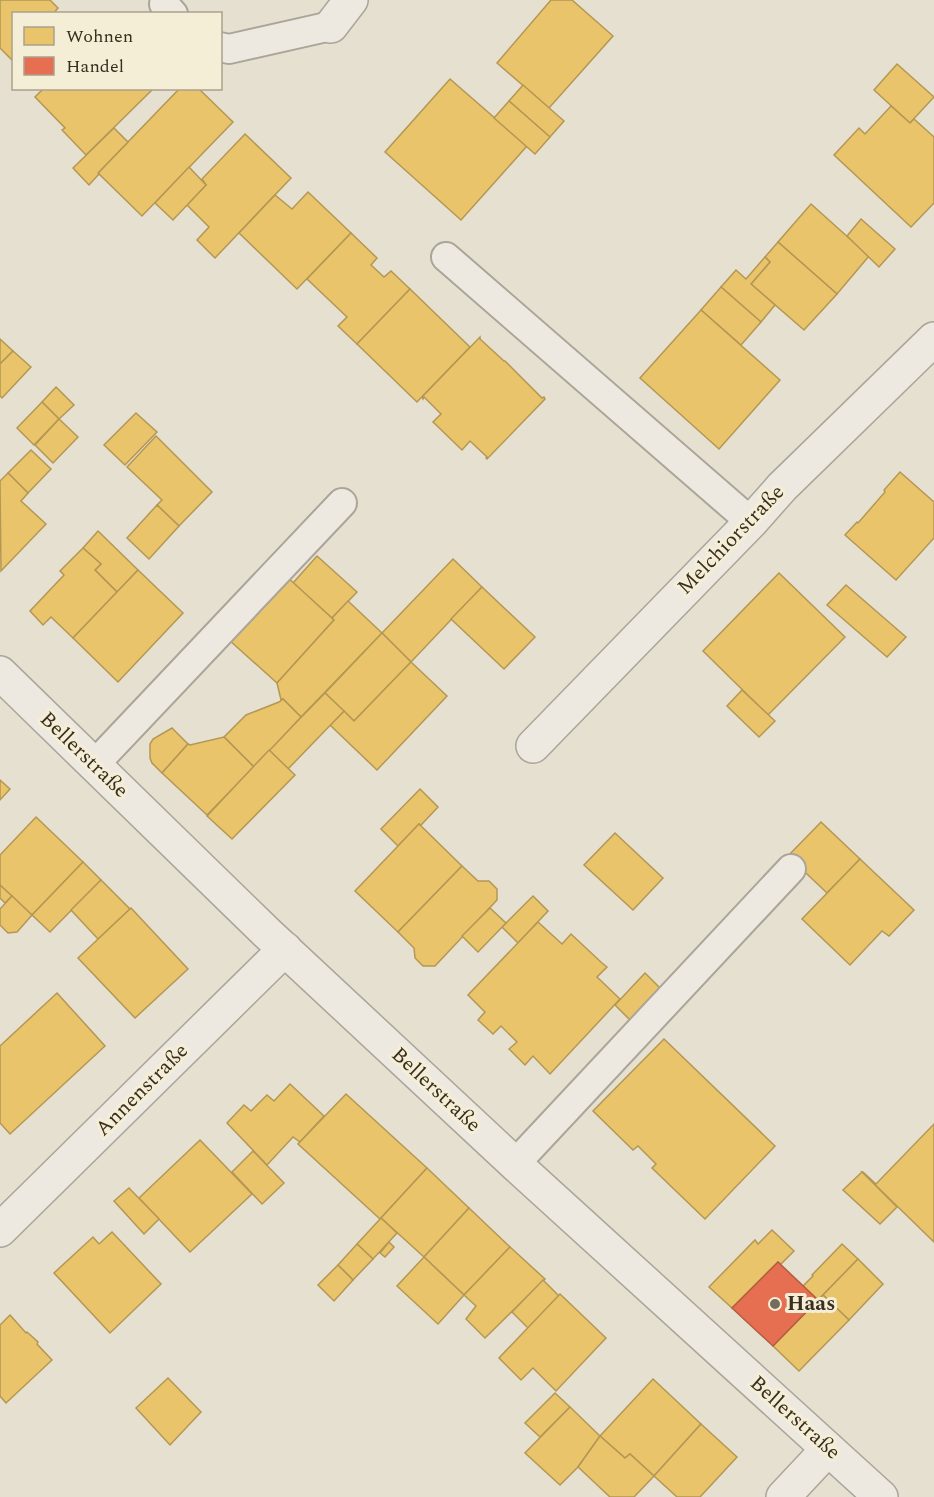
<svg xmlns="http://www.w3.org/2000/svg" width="934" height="1497" viewBox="0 0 934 1497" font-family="Spectral,serif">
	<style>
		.homes { fill: #e9c46a; stroke: #b49754; stroke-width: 1.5 }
		.shops { fill: #e76f51; stroke: #b35c42; stroke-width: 1.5 }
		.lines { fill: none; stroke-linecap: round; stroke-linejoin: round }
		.service-casing { stroke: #aaa598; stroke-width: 32 }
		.minor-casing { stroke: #aaa598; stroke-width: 36 }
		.service { stroke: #ede9e0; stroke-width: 28 }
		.minor { stroke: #ede9e0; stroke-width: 33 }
		.poi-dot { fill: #756c5d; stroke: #f5eed6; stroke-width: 2 }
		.labels { text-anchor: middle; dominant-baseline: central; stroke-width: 6; stroke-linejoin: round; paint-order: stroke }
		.street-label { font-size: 21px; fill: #392e1f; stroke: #f5eed6 }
		.poi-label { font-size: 21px; font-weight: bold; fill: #392e1f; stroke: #f5eed6; text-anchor: start }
	</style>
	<rect width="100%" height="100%" fill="#e5e0cf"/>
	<g class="homes">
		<path d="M 0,0 L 50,0 L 58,8 L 53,14 L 14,14 L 14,59 L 12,60 L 0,48 Z"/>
		<path d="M 551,0 L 572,0 L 613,36 L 549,108 L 497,63 Z"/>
		<path d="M 897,64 L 934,97 L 910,123 L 874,90 Z"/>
		<path d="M 450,79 L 527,146 L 461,220 L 385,152 Z"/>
		<path d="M 523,85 L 564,121 L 550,137 L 509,101 Z"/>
		<path d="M 44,88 L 154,88 L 86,155 L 62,130 L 65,128 L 35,97 Z"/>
		<path d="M 180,88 L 198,88 L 233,122 L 142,216 L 98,173 Z"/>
		<path d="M 509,101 L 550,137 L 535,154 L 494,118 Z"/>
		<path d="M 891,106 L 910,123 L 914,119 L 934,137 L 934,203 L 911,227 L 834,155 L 859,128 L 865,134 Z"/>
		<path d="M 114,128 L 128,142 L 98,173 L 99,174 L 89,185 L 73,168 Z"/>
		<path d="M 245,134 L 291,178 L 215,258 L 197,240 L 209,227 L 187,205 L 206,185 L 202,179 Z"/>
		<path d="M 189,167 L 206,185 L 173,220 L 155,203 Z"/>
		<path d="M 308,192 L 351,233 L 297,289 L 239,233 L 275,195 L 292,209 Z"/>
		<path d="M 811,204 L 869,256 L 837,294 L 778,242 Z"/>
		<path d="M 861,219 L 895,249 L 879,267 L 847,236 Z"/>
		<path d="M 351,233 L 377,258 L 371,265 L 384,277 L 391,271 L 410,289 L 357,344 L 338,326 L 347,317 L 307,279 Z"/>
		<path d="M 778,242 L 837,294 L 804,330 L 751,284 L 770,262 L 765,257 Z"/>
		<path d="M 765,257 L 770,262 L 751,284 L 775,305 L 761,322 L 721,287 L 736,270 L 746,279 Z"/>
		<path d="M 721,287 L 761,322 L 741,345 L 701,310 Z"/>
		<path d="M 410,289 L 470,347 L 417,402 L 357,344 Z"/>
		<path d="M 701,310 L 780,380 L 719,449 L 640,378 Z"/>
		<path d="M 480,337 L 480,339 L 504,361 L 505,361 L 542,398 L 544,397 L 545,399 L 487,459 L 486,458 L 487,457 L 470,441 L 462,450 L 433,422 L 441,414 L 424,397 L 423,399 L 422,397 Z"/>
		<path d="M 0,339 L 13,351 L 0,364 Z"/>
		<path d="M 13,351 L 31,367 L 2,398 L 0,396 L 0,364 Z"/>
		<path d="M 56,387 L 74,405 L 59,419 L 42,402 Z"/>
		<path d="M 42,402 L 59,419 L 34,445 L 17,428 Z"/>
		<path d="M 136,413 L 157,432 L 125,465 L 104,445 Z"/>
		<path d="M 59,419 L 78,437 L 53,463 L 35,445 Z"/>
		<path d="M 156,436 L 212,492 L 179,526 L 157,505 L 162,500 L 127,467 Z"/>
		<path d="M 31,450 L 51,469 L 28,493 L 8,473 Z"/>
		<path d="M 900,472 L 934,502 L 934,538 L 896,580 L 845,535 L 857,522 L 858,523 L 885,492 L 884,490 Z"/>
		<path d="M 8,473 L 28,493 L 21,501 L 46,524 L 1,571 L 0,481 Z"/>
		<path d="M 157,505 L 179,526 L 149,559 L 127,538 Z"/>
		<path d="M 98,531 L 138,570 L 117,592 L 95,570 L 101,564 L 83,548 Z"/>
		<path d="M 83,548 L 101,564 L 95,570 L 117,592 L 73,638 L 51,617 L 43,625 L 30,611 L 64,575 L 60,571 Z"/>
		<path d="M 317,556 L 357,592 L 332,618 L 293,583 Z"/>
		<path d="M 453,559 L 482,587 L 411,662 L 382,633 Z"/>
		<path d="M 138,570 L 183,613 L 118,682 L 73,638 Z"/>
		<path d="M 779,573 L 845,637 L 768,715 L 703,651 Z"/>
		<path d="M 285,575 L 334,620 L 277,683 L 228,639 Z"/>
		<path d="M 846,585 L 906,637 L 887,657 L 827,605 Z"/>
		<path d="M 482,587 L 535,637 L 504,669 L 451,619 Z"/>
		<path d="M 348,601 L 382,633 L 301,717 L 283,699 L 281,700 L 277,683 L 334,620 L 332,618 Z"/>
		<path d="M 382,633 L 411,662 L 354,721 L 325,693 Z"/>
		<path d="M 411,662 L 447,696 L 377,770 L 330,725 L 344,711 L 354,721 Z"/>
		<path d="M 742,690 L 775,721 L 759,737 L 727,706 Z"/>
		<path d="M 325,693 L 344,711 L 288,769 L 269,750 Z"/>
		<path d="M 283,699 L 301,717 L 254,767 L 224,737 L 246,715 L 279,702 Z"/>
		<path d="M 172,728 L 188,744 L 162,773 L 152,763 L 150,758 L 150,744 L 153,739 Z"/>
		<path d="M 224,737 L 254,767 L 207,815 L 162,773 L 188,744 L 190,745 Z"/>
		<path d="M 269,750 L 295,775 L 232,839 L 207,816 Z"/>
		<path d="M 0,780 L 10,789 L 0,800 Z"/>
		<path d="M 420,789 L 438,807 L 421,825 L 419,824 L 398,846 L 381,829 Z"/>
		<path d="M 36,817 L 83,862 L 32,915 L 0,885 L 0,855 Z"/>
		<path d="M 821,822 L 860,859 L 827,893 L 788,856 Z"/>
		<path d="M 419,824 L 462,866 L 398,932 L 355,891 Z"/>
		<path d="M 615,833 L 663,878 L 633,910 L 584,865 Z"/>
		<path d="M 860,859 L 914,910 L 889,936 L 882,931 L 850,965 L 802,919 Z"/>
		<path d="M 83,862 L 101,880 L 50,932 L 32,915 Z"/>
		<path d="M 462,866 L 478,881 L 489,881 L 497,889 L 497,900 L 435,966 L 423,966 L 415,958 L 414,948 L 398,932 Z"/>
		<path d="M 101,880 L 130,909 L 98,939 L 71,910 Z"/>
		<path d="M 0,885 L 12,896 L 5,903 L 0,898 Z"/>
		<path d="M 12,896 L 32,915 L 17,932 L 8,933 L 0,925 L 0,909 Z"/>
		<path d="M 533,896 L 548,911 L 518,943 L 502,927 Z"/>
		<path d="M 131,908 L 188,969 L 135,1018 L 78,958 Z"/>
		<path d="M 490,908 L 506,923 L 478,952 L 462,936 Z"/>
		<path d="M 538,922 L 562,944 L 571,934 L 602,963 L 607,967 L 597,977 L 620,999 L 550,1074 L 533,1056 L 525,1065 L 509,1049 L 517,1042 L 501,1026 L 493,1034 L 478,1020 L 485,1012 L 468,995 Z"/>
		<path d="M 645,973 L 661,989 L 631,1021 L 615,1005 Z"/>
		<path d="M 57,993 L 105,1046 L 10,1134 L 0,1123 L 0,1046 Z"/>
		<path d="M 664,1039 L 775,1146 L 705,1219 L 652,1168 L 656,1164 L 638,1146 L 633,1150 L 593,1111 Z"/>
		<path d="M 290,1084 L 324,1116 L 300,1142 L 293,1137 L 267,1165 L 227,1123 L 244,1105 L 251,1111 L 267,1095 L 274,1101 Z"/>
		<path d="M 346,1094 L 427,1168 L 380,1219 L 298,1144 Z"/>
		<path d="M 934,1124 L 934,1242 L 862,1172 L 863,1172 L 876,1184 Z"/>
		<path d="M 200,1140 L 252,1194 L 190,1252 L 139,1198 Z"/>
		<path d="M 253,1151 L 284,1183 L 262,1204 L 232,1172 Z"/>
		<path d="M 427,1168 L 469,1208 L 424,1257 L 381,1218 Z"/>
		<path d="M 862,1172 L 897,1207 L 880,1224 L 843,1190 Z"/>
		<path d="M 129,1188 L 159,1219 L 144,1234 L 114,1201 Z"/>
		<path d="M 469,1208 L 510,1247 L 464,1295 L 424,1257 Z"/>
		<path d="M 381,1218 L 397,1233 L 373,1259 L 357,1244 Z"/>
		<path d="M 772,1230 L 794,1251 L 781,1264 L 778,1262 L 732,1308 L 709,1287 L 755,1240 L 758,1244 Z"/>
		<path d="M 112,1232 L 161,1284 L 110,1333 L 54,1273 L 93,1237 L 99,1244 Z"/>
		<path d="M 389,1242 L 394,1247 L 385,1257 L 380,1253 Z"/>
		<path d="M 357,1244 L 373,1259 L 353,1280 L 338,1265 Z"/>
		<path d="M 842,1244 L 858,1259 L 818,1300 L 803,1286 L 813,1276 L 812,1275 Z"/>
		<path d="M 510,1247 L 545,1279 L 485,1338 L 466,1319 L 476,1306 L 464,1295 Z"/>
		<path d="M 424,1257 L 464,1295 L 438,1324 L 397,1286 Z"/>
		<path d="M 858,1259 L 883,1284 L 849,1320 L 823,1295 Z"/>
		<path d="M 338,1265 L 353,1280 L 334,1301 L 318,1285 Z"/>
		<path d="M 543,1280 L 559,1296 L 528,1328 L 512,1312 Z"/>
		<path d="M 560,1294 L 606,1338 L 556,1391 L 533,1368 L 521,1380 L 499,1358 Z"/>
		<path d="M 823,1295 L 849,1320 L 799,1371 L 773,1346 Z"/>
		<path d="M 10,1315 L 26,1333 L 27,1332 L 38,1342 L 37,1344 L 52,1360 L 6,1403 L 0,1396 L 0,1325 Z"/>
		<path d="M 168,1378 L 201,1412 L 170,1445 L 136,1408 Z"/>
		<path d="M 653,1379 L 701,1424 L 654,1476 L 630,1454 L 625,1458 L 600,1436 Z"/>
		<path d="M 555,1393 L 570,1407 L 540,1437 L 525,1423 Z"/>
		<path d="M 570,1407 L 600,1436 L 578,1467 L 560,1485 L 525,1453 Z"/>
		<path d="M 701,1424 L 737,1457 L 700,1497 L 677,1497 L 654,1476 Z"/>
		<path d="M 600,1436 L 625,1458 L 630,1454 L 654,1476 L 634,1497 L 610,1497 L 578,1467 Z"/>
	</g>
	<path class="shops" d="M 778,1262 L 818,1300 L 773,1346 L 732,1308 Z"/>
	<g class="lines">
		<g class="service-casing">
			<g id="service">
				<path d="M 164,4 L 173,14"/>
				<path d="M 220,47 L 229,49 L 331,26"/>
				<path d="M 446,257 L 751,522"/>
				<path d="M 94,765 L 342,503"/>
				<path d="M 515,1164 L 791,869"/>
			</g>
		</g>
		<g class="minor-casing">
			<g id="minor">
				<path d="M 331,26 L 351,0"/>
				<path d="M 0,673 L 266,932 L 515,1164 L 881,1497"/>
				<path d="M 533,746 L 751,522 L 782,487 L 934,339"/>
				<path d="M 0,1230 L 285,949"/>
				<path d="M 783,1497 L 828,1449"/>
			</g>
		</g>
		<use href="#service" class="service"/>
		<use href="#minor" class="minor"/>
	</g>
	<circle class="poi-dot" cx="775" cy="1304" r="6"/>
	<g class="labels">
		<g class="street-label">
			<text transform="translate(731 540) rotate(-46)">Melchiorstraße</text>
			<text transform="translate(84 755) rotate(44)">Bellerstraße</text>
			<text transform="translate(142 1090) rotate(-45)">Annenstraße</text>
			<text transform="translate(436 1090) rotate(43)">Bellerstraße</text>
			<text transform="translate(795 1418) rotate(42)">Bellerstraße</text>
		</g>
		<g class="poi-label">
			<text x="787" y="1304">Haas</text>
		</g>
	</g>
	<rect x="12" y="12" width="210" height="78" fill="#f5eed6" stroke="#aaa18d" stroke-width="1.5"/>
	<rect x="24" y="27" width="30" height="18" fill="#e9c46a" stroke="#aaa18d" stroke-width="1.5"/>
	<text x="66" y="42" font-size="18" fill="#392e1f">Wohnen</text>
	<rect x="24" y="57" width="30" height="18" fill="#e76f51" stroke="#aaa18d" stroke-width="1.5"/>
	<text x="66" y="72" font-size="18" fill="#392e1f">Handel</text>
</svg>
